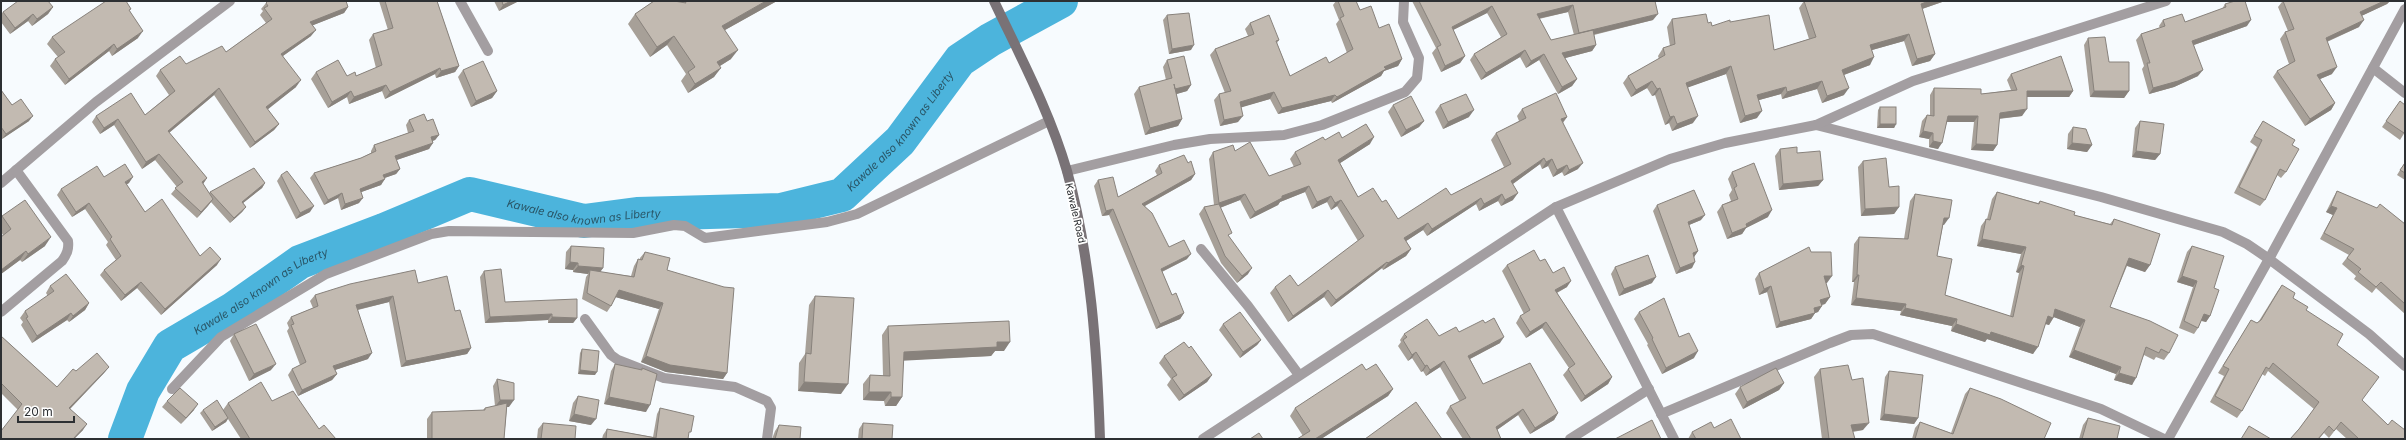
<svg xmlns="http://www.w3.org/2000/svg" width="2406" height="440" viewBox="0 0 2406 440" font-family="Inter,sans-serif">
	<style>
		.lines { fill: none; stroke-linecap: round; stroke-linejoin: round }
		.river { stroke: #4cb4dc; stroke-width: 34 }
		.street { stroke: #a39ea1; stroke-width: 10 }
		.secondary { stroke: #797276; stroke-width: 10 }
		.wall { fill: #a7a098; fill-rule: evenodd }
		.shaded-wall { fill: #88827c }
		.building { fill: #c2bab1; stroke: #88827c }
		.labels { text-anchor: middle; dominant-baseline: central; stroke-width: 3.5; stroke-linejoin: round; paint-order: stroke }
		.street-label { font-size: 10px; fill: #2d3033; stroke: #fff }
		.water-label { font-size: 11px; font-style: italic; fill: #295566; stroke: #fff }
	</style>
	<rect width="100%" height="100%" fill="#f7fbfe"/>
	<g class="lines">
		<path class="river" id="s1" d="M 125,439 L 143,391 L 170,346 L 233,309 L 300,262 L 384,230 L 470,194 L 584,221 L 637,214 L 781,210 L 842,195 L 900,141 L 960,60 L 990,40 L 1061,1"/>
		<g class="street">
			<path d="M 460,1 L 488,51"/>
			<path d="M 2373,68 L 2405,93"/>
			<path d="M 1816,125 L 2101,197 L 2223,232 L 2247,244 L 2269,259 L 2369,334 L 2405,366"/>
			<path d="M 1067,171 L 1174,145 L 1210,139 L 1284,135 L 1322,125 L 1405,92 L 1417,78 L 1419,58 L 1403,22 L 1404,1"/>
			<path d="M 1,183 L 96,102 L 230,1"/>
			<path d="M 1556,207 L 1674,439"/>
			<path d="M 1201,249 L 1248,306 L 1299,375"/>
			<path d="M 1,312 L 62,261 C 67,254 69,249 68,241 L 16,170"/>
			<path d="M 585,319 L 611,355 L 618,360 L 664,378 L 735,387 L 767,401 L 771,408 L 767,439"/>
			<path d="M 172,389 L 221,337 L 326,274 L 431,234 L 449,231 L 633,233 L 674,225 L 685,226 L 705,238 L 827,222 L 857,214 L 1049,121"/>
			<path d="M 1661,414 L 1830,343 L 1851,335 L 1873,334 L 2101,409 L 2164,439"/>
			<path d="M 1203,439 L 1556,207 L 1670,159 L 1725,143 L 1816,125 L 1913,81 L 2166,1"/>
			<path d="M 1570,439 L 1649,389"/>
			<path d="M 2168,439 L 2269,259 L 2405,9"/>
		</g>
		<path class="secondary" d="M 994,1 C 1020,56 1050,112 1067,171 C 1091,258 1097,349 1100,439"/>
	</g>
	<g class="wall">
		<path d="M 379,1 L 437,1 L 459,66 L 455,72 L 436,78 L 435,74 L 385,99 L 382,91 L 349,104 L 347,97 L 328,108 L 311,79 L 316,72 L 347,76 L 356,76 L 376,68 L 369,40 L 373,34 L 388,30 Z"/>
		<path d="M 494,1 L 519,1 L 499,11 Z"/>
		<path d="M 654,1 L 777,1 L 725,30 L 731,59 L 720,66 L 714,77 L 688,93 L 681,81 L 686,74 L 667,45 L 650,57 L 628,24 L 635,14 Z"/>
		<path d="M 1336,1 L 1356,1 L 1360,10 L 1379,28 L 1402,59 L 1398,66 L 1384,71 L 1381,76 L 1332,103 L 1331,101 L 1278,114 L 1270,99 L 1241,107 L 1238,122 L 1220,126 L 1214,100 L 1219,94 L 1225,93 L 1210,55 L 1215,49 L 1248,36 L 1245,29 L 1250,23 L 1279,40 L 1277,43 L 1290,76 L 1329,63 L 1347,53 L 1336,24 L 1339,20 L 1333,5 Z"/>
		<path d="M 1412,1 L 1655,1 L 1653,20 L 1594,35 L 1596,45 L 1592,51 L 1565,58 L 1577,79 L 1572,86 L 1558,94 L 1539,60 L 1526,68 L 1520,57 L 1481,80 L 1470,60 L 1474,54 L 1501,37 L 1487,13 L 1453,30 L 1465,56 L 1460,63 L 1441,72 L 1432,53 L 1436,48 ZM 1568,12 L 1574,35 L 1551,40 L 1539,19 Z"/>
		<path d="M 1804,1 L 1945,1 L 1922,9 L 1935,54 L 1930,61 L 1912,66 L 1904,41 L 1872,50 L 1870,65 L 1844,75 L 1844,95 L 1822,103 L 1817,89 L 1782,99 L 1781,94 L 1759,100 L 1757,118 L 1740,123 L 1726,74 L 1688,87 L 1693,123 L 1672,131 L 1669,123 L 1665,125 L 1655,95 L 1652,96 L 1647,88 L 1631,97 L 1623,83 L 1628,76 L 1659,59 L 1658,56 L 1663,48 L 1670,46 L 1667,27 L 1672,19 L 1708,23 L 1712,26 L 1730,22 L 1774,50 L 1809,39 L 1799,8 Z"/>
		<path d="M 2281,1 L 2390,1 L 2387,4 L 2361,16 L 2359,27 L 2327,42 L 2332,74 L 2320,79 L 2335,103 L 2331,110 L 2305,126 L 2273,77 L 2277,71 L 2289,64 L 2280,39 L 2285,32 L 2288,31 L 2278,7 L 2282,2 Z"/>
		<path d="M 266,3 L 348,7 L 344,13 L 313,25 L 311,36 L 283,56 L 296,87 L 267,109 L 279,124 L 274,130 L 250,148 L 214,95 L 169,133 L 207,178 L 203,184 L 209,193 L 210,192 L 265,183 L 262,188 L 243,203 L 246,207 L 242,212 L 230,223 L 211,202 L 197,218 L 171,194 L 177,187 L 155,160 L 142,169 L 114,125 L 100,134 L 92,122 L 96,116 L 145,115 L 169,95 L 156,76 L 160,70 L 186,64 L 226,52 L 266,23 L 260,15 L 263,11 L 261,9 Z"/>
		<path d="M 2225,4 L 2247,26 L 2194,45 L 2198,76 L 2174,87 L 2149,94 L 2142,69 L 2144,66 L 2136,40 L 2141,34 L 2160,28 L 2159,26 L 2163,20 L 2185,22 L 2222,9 Z"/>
		<path d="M 53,7 L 48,14 L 32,26 L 28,21 L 10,34 L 1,22 L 1,14 L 3,12 Z"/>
		<path d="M 130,11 L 138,38 L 112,56 L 109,51 L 65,85 L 50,66 L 55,59 L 58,57 L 47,44 L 52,37 Z"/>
		<path d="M 1167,15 L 1191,50 L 1169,54 L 1163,20 Z"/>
		<path d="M 2088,38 L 2109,62 L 2129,91 L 2124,98 L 2090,97 L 2084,45 Z"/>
		<path d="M 1167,60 L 1191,85 L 1187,91 L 1176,94 L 1182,119 L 1178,126 L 1145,135 L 1134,94 L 1139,87 L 1166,80 L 1163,67 Z"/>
		<path d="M 463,70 L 497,91 L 492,98 L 471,107 L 458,77 Z"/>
		<path d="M 2011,74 L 2073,91 L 2069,97 L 2027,97 L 2022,116 L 1999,119 L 1997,145 L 1993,151 L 1971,150 L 1974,122 L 1947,122 L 1938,149 L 1929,147 L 1929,139 L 1919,137 L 1922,121 L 1927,115 L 1930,115 L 1930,95 L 1934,88 L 1981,94 L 2011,90 L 2007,80 Z"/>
		<path d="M 1,90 L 12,105 L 29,121 L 2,139 L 1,138 Z"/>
		<path d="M 2400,101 L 2405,132 L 2400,140 L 2382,127 Z"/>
		<path d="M 1393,105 L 1424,121 L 1419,127 L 1401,137 L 1388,112 Z"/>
		<path d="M 1440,105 L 1469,117 L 1443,129 L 1435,112 Z"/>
		<path d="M 1880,107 L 1896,124 L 1894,128 L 1877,128 L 1878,110 Z"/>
		<path d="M 1522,109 L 1567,117 L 1563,123 L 1578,169 L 1564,176 L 1562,172 L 1553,177 L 1548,166 L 1542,169 L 1540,164 L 1513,184 L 1513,200 L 1501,206 L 1498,201 L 1479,211 L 1476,204 L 1427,236 L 1423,230 L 1406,241 L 1411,249 L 1406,256 L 1383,270 L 1382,268 L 1331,307 L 1324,297 L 1288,322 L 1270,293 L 1275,287 L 1298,286 L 1358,241 L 1337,206 L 1331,210 L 1327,202 L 1312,209 L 1305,192 L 1280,202 L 1278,205 L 1250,219 L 1240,200 L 1220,208 L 1229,237 L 1248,274 L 1237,283 L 1221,263 L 1199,214 L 1204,207 L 1214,205 L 1209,159 L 1213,152 L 1235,151 L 1269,176 L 1294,167 L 1290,159 L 1295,152 L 1325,140 L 1342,138 L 1370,144 L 1340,163 L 1358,197 L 1382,202 L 1398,219 L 1451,195 L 1504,167 L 1491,140 L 1496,133 L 1519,121 L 1517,116 Z"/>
		<path d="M 409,120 L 427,121 L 439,135 L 435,140 L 432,141 L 429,149 L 396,160 L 400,169 L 396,174 L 384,178 L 381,185 L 361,192 L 359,203 L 341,210 L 338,198 L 324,205 L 310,178 L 314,173 L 361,158 L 371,153 L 371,151 L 374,145 L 408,133 L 406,125 Z"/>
		<path d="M 2140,121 L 2160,154 L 2155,160 L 2132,157 L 2135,128 Z"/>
		<path d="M 2263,121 L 2292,145 L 2286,172 L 2281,178 L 2277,175 L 2265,200 L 2260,206 L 2234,193 L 2257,147 L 2250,142 Z"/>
		<path d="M 2073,127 L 2092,145 L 2087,152 L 2067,149 L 2068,134 Z"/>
		<path d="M 1780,149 L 1823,180 L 1818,186 L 1779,190 L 1775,156 Z"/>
		<path d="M 1863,161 L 1889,187 L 1899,207 L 1894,214 L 1861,216 L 1858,167 Z"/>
		<path d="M 2405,162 L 2405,180 L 2397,175 Z"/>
		<path d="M 1188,163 L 1195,174 L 1191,180 L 1145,206 L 1169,247 L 1187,259 L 1162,272 L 1172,295 L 1184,313 L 1180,319 L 1156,329 L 1109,215 L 1102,216 L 1094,186 L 1098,180 L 1118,197 L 1157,175 L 1155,171 L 1159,165 Z"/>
		<path d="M 1732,172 L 1768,217 L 1746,228 L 1742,234 L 1727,239 L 1717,212 L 1722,205 L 1731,201 L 1729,195 L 1732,190 L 1728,179 Z"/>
		<path d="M 281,175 L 310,212 L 296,219 L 277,181 Z"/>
		<path d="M 104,177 L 129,183 L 126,184 L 145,212 L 200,256 L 217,265 L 161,315 L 137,288 L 121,301 L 100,275 L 104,270 L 116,260 L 106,245 L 108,242 L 85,209 L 72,217 L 57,195 L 61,189 Z"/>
		<path d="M 2337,191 L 2405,224 L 2405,314 L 2376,288 L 2372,293 L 2354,279 L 2356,276 L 2342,264 L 2349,255 L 2320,239 L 2333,215 L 2326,212 L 2333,198 Z"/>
		<path d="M 1997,192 L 2038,203 L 2040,201 L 2074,215 L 2110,224 L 2114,219 L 2150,265 L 2145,272 L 2127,266 L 2110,307 L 2169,353 L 2164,360 L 2156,357 L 2154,360 L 2144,355 L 2132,385 L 2114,380 L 2116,374 L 2069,357 L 2080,327 L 2054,317 L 2049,325 L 2045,324 L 2033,354 L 1987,339 L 1985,342 L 1951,331 L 1952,326 L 1900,315 L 1901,311 L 1851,305 L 1854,282 L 1852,282 L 1854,244 L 1859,237 L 1904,239 L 1910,201 L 1915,194 L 1944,225 L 1943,225 L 1937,256 L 1945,295 L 2010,316 L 2019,273 L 2016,272 L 2021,254 L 1977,246 L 1981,226 L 1986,219 L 1987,219 L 1992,199 Z"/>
		<path d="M 1657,205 L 1701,220 L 1689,225 L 1698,251 L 1694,257 L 1692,268 L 1676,274 L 1653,211 Z"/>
		<path d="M 2,216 L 45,246 L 22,262 L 20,260 L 1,274 L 1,237 L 3,235 L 1,232 L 1,217 Z"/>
		<path d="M 571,246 L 603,268 L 600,272 L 631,276 L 634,266 L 638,259 L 640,260 L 640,258 L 645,252 L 667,270 L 727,373 L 723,379 L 666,372 L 641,362 L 659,309 L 616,297 L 611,306 L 607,312 L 582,299 L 586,277 L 588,274 L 573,272 L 573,270 L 565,269 L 566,252 Z"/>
		<path d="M 2192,246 L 2214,288 L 2210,316 L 2206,322 L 2201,321 L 2198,328 L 2194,334 L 2179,328 L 2193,287 L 2177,282 L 2187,252 Z"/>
		<path d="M 1811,252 L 1827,283 L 1826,283 L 1830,297 L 1825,304 L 1822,305 L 1818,312 L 1815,313 L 1811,319 L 1776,328 L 1767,292 L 1759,295 L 1755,279 L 1759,273 Z"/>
		<path d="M 1540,261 L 1553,273 L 1567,287 L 1557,293 L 1612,377 L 1608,384 L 1581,402 L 1563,375 L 1568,369 L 1569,368 L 1542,328 L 1526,338 L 1516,323 L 1520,316 L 1524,314 L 1502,271 L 1507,265 Z"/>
		<path d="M 1615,267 L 1652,283 L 1619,296 L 1611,274 Z"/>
		<path d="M 484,271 L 505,302 L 577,318 L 573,323 L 548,323 L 548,320 L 485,323 L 480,277 Z"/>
		<path d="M 418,283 L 455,311 L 471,348 L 467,354 L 401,367 L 389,302 L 358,310 L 368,359 L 335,370 L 337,374 L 332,380 L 298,396 L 288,375 L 292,369 L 300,365 L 287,331 L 289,328 L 287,323 L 291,317 L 313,308 L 310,301 L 315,295 Z"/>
		<path d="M 2282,285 L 2293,298 L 2306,310 L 2337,345 L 2362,400 L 2388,425 L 2405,439 L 2347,439 L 2336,429 L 2329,438 L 2324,433 L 2319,439 L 2290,439 L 2299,429 L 2314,409 L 2268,371 L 2265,376 L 2262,374 L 2242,411 L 2237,418 L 2210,402 L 2224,376 L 2218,373 L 2247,327 L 2251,320 L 2257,323 L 2259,321 L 2277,292 Z"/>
		<path d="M 50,286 L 89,303 L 85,310 L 69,322 L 67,320 L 32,343 L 21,325 L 23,322 L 20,318 L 25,311 L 48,296 L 46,293 Z"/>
		<path d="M 815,296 L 841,394 L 798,391 L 799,363 L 805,354 L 809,305 Z"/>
		<path d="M 1639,312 L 1679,337 L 1694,358 L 1662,374 L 1647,345 L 1648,344 L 1634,319 Z"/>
		<path d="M 1485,323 L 1500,343 L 1470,359 L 1483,384 L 1558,413 L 1554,420 L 1530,434 L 1518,415 L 1497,430 L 1501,439 L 1463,439 L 1446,413 L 1450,406 L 1460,402 L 1440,367 L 1426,376 L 1423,371 L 1421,372 L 1412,358 L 1408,361 L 1398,346 L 1401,342 L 1400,340 L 1404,334 L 1439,336 L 1459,332 Z"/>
		<path d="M 1223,324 L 1261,340 L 1257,345 L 1240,358 L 1219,330 Z"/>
		<path d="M 888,326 L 1004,351 L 995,351 L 991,356 L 903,360 L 902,397 L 896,406 L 885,406 L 884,401 L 863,400 L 863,384 L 870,375 L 883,376 L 882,335 Z"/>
		<path d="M 234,334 L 271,370 L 249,381 L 230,341 Z"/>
		<path d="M 1,336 L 57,387 L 76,371 L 109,367 L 104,373 L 70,409 L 83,430 L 74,439 L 1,439 L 18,410 L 1,393 Z"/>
		<path d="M 1189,348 L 1212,375 L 1207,382 L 1179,401 L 1167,385 L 1171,379 L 1159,363 L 1164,356 Z"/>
		<path d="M 582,349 L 595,375 L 578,374 L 580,353 Z"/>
		<path d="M 615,364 L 641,370 L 642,368 L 646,412 L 604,404 L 611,371 Z"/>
		<path d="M 1820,369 L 1863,430 L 1853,432 L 1855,439 L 1822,439 L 1814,377 Z"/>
		<path d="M 1366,370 L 1393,389 L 1388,396 L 1321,439 L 1297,439 L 1303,436 L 1290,416 L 1295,408 Z"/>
		<path d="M 1889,371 L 1918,418 L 1914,424 L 1880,420 L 1885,377 Z"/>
		<path d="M 497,379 L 509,407 L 507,407 L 504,439 L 427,439 L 427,419 L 432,412 L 483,410 L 485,408 L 495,406 L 493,386 Z"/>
		<path d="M 1784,383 L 1779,390 L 1743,409 L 1735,394 L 1740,387 Z"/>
		<path d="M 1970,388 L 2044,439 L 1912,439 L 1915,428 L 1920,422 L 1951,433 L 1965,394 Z"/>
		<path d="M 578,396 L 591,425 L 569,421 L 573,403 Z"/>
		<path d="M 167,401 L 194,410 L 181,424 L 162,407 Z"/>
		<path d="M 272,401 L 319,429 L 336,439 L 241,439 L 228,419 L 226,422 L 212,431 L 200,413 L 203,410 L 223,410 L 228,403 Z"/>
		<path d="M 660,408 L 688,436 L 688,439 L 602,439 L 603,435 L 607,429 L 653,437 L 657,414 Z"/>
		<path d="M 2088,418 L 2117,439 L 2079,439 L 2083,425 Z"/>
		<path d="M 543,423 L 575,439 L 537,439 L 538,429 Z"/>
		<path d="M 863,423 L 892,439 L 858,439 L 859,429 Z"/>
		<path d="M 779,425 L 800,439 L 772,439 L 775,431 Z"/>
		<path d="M 1714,428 L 1741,439 L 1688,439 L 1692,432 Z"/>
	</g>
	<g class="shaded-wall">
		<path d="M 511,1 L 519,1 L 499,11 L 503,5 Z"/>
		<path d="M 766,1 L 777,1 L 716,35 L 722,26 Z"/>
		<path d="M 1929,1 L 1945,1 L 1916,11 L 1921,4 Z"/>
		<path d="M 2384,1 L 2390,1 L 2387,4 L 2355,19 L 2360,12 Z"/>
		<path d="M 1573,5 L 1568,12 L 1532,20 L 1537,14 Z"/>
		<path d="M 1492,6 L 1487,13 L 1447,33 L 1452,27 Z"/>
		<path d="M 53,7 L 48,14 L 32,26 L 37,19 Z"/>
		<path d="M 348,7 L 344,13 L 306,28 L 310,22 Z"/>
		<path d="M 33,14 L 28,21 L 10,34 L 15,28 Z"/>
		<path d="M 1658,14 L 1653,20 L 1575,39 L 1579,33 Z"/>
		<path d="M 2251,20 L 2247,26 L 2188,47 L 2192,41 Z"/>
		<path d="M 2364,20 L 2359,27 L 2321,44 L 2326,38 Z"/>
		<path d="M 316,30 L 311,36 L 277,60 L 281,54 Z"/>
		<path d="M 143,31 L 138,38 L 112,56 L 117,49 Z"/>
		<path d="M 1909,34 L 1904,41 L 1865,52 L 1870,45 Z"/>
		<path d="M 674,36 L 667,45 L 650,57 L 657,47 Z"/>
		<path d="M 114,44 L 109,51 L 65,85 L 69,79 Z"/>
		<path d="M 1194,45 L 1191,50 L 1169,54 L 1172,49 Z"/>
		<path d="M 1596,45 L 1592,51 L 1558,60 L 1562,53 Z"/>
		<path d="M 738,50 L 731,59 L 710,72 L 717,62 Z"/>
		<path d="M 1525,50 L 1520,57 L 1481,80 L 1486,73 Z"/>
		<path d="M 1544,54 L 1539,60 L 1526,68 L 1531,61 Z"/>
		<path d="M 1935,54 L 1930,61 L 1912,66 L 1917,59 Z"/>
		<path d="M 1465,56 L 1460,63 L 1441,72 L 1445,66 Z"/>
		<path d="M 1874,57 L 1870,65 L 1838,77 L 1842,70 Z"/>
		<path d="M 1402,59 L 1398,66 L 1384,71 L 1381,76 L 1332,103 L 1337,97 L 1384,67 Z"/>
		<path d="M 459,66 L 455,72 L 436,78 L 441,71 Z"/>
		<path d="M 1731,66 L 1726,74 L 1681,90 L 1686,83 Z"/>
		<path d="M 2337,67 L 2332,74 L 2313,82 L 2317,75 Z"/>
		<path d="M 440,68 L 435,74 L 385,99 L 390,92 Z"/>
		<path d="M 721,68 L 714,77 L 688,93 L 695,84 Z"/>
		<path d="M 2203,70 L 2198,76 L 2174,87 L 2149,94 L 2153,88 Z"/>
		<path d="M 1577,79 L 1572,86 L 1558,94 L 1562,87 Z"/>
		<path d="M 301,80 L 296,87 L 262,114 L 266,107 Z"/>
		<path d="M 1652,81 L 1647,88 L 1631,97 L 1636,90 Z"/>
		<path d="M 1822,81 L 1817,89 L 1782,99 L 1787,92 Z"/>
		<path d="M 386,85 L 382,91 L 349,104 L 354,97 Z"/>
		<path d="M 1191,85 L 1187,91 L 1170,96 L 1175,89 Z"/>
		<path d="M 1786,87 L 1781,94 L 1752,102 L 1757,95 Z"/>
		<path d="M 219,88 L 214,95 L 164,137 L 168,131 Z"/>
		<path d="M 1660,88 L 1655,95 L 1652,96 L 1657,89 Z"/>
		<path d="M 1849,88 L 1844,95 L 1822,103 L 1827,96 Z"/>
		<path d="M 351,91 L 347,97 L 328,108 L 332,102 Z"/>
		<path d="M 497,91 L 492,98 L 471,107 L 476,101 Z"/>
		<path d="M 2027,91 L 2073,91 L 2069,97 L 2023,97 Z"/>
		<path d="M 2094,91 L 2129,91 L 2124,98 L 2090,97 Z"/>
		<path d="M 1274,92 L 1270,99 L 1236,109 L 1240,102 Z"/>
		<path d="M 1335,95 L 1331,101 L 1278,114 L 1282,108 Z"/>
		<path d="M 2335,103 L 2331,110 L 2305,126 L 2310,119 Z"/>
		<path d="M 2027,109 L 2022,116 L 1995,119 L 2000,113 Z"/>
		<path d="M 1474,110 L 1469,117 L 1443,129 L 1448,122 Z"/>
		<path d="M 1762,111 L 1757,118 L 1740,123 L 1745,116 Z"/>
		<path d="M 33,116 L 29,121 L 2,139 L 6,134 Z"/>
		<path d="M 1243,116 L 1238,122 L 1220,126 L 1224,120 Z"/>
		<path d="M 1674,116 L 1669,123 L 1665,125 L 1670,117 Z"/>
		<path d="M 1698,116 L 1693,123 L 1672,131 L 1677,124 Z"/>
		<path d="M 1948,116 L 1978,116 L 1974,122 L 1944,122 Z"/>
		<path d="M 1567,117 L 1562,123 L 1561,119 Z"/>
		<path d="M 118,119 L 114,125 L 100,134 L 104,128 Z"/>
		<path d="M 1182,119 L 1178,126 L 1145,135 L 1150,128 Z"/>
		<path d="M 1424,121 L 1419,127 L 1401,137 L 1406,130 Z"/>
		<path d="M 279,124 L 274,130 L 250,148 L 255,142 Z"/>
		<path d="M 1880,124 L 1896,124 L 1894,128 L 1877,128 Z"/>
		<path d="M 1923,131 L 1933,133 L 1929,139 L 1919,137 Z"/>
		<path d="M 439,135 L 435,140 L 427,143 L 431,137 Z"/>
		<path d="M 1374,137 L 1370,144 L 1334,167 L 1338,160 Z"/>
		<path d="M 1933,141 L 1942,143 L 1938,149 L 1929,147 Z"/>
		<path d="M 433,143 L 429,149 L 391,162 L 395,156 Z"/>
		<path d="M 2072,143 L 2092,145 L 2087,152 L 2067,149 Z"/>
		<path d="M 1976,144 L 1997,145 L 1993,151 L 1971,150 Z"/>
		<path d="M 2136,151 L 2160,154 L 2155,160 L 2132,157 Z"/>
		<path d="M 159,154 L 155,160 L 142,169 L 146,162 Z"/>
		<path d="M 1544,158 L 1540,164 L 1507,188 L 1511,181 Z"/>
		<path d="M 1552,159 L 1548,166 L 1542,169 L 1546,162 Z"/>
		<path d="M 1583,163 L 1578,169 L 1564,176 L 1569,170 Z"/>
		<path d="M 1567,165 L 1562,172 L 1553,177 L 1557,170 Z"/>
		<path d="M 400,169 L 396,174 L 379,180 L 383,175 Z"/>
		<path d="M 1195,174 L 1191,180 L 1139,209 L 1142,204 Z"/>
		<path d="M 133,177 L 129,183 L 121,188 L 125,182 Z"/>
		<path d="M 207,178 L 203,184 L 202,182 Z"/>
		<path d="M 385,179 L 381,185 L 356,194 L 360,189 Z"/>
		<path d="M 1823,180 L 1818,186 L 1779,190 L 1783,184 Z"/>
		<path d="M 265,183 L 262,188 L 238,207 L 242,202 Z"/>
		<path d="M 1309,186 L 1305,192 L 1280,202 L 1278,205 L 1250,219 L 1255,212 L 1282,196 Z"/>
		<path d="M 342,193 L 338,198 L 324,205 L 328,200 Z"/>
		<path d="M 1518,193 L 1513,200 L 1501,206 L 1505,200 Z"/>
		<path d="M 1245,194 L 1240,200 L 1214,210 L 1219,203 Z"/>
		<path d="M 1502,194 L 1498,201 L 1479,211 L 1484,204 Z"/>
		<path d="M 1331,196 L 1327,202 L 1312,209 L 1317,202 Z"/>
		<path d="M 363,198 L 359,203 L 341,210 L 345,204 Z"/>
		<path d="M 1481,198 L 1476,204 L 1427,236 L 1432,229 Z"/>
		<path d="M 213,199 L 208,206 L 197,218 L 201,212 Z"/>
		<path d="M 1341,200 L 1337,206 L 1331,210 L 1335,203 Z"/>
		<path d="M 89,203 L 85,209 L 72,217 L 76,212 Z"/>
		<path d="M 314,206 L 310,212 L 296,219 L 300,213 Z"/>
		<path d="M 2331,206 L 2337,208 L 2333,215 L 2326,212 Z"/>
		<path d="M 246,207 L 242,212 L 230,223 L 234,218 Z"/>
		<path d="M 1899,207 L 1894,214 L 1861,216 L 1865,209 Z"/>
		<path d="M 1113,209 L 1109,215 L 1102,216 L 1106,211 Z"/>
		<path d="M 1772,210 L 1768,217 L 1746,228 L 1742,234 L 1727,239 L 1732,233 L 1746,224 Z"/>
		<path d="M 1705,215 L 1701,220 L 1684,227 L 1688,222 Z"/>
		<path d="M 1944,218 L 1949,218 L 1944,225 L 1939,224 Z"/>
		<path d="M 1428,223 L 1423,230 L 1400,245 L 1404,238 Z"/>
		<path d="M 51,237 L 45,246 L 22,262 L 28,254 Z"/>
		<path d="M 1982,239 L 2026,247 L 2021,254 L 1977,246 Z"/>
		<path d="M 1411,249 L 1406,256 L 1383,270 L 1388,263 Z"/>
		<path d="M 26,251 L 20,260 L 1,274 L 1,270 Z"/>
		<path d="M 1698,251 L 1694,257 L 1693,253 Z"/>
		<path d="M 1191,254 L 1187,259 L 1157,274 L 1161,269 Z"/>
		<path d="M 2129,258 L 2150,265 L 2145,272 L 2125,265 Z"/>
		<path d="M 221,259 L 217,265 L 161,315 L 165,309 Z"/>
		<path d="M 570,262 L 578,263 L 573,270 L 565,269 Z"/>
		<path d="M 1387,262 L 1382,268 L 1331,307 L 1336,300 Z"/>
		<path d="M 1695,262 L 1692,268 L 1676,274 L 1680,268 Z"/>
		<path d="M 2021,265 L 2024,266 L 2019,273 L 2016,272 Z"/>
		<path d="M 578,266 L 603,268 L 598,275 L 590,270 L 588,274 L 573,272 Z"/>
		<path d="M 1252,268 L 1248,274 L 1237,283 L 1242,276 Z"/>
		<path d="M 1857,275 L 1859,275 L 1854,282 L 1852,282 Z"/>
		<path d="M 1824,276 L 1832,276 L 1827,283 L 1820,283 Z"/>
		<path d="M 2182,276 L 2197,281 L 2193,287 L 2177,282 Z"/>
		<path d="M 1656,277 L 1652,283 L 1619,296 L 1624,289 Z"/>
		<path d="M 1571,281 L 1567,287 L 1550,296 L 1555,290 Z"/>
		<path d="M 141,282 L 137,288 L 121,301 L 125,295 Z"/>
		<path d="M 1771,286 L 1767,292 L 1759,295 L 1764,289 Z"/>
		<path d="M 619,290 L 663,303 L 659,309 L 615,297 Z"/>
		<path d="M 1328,290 L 1324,297 L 1288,322 L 1293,316 Z"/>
		<path d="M 393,296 L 389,302 L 352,311 L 356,305 Z"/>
		<path d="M 1830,297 L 1825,304 L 1816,306 L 1820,300 Z"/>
		<path d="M 1856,298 L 1906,304 L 1901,311 L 1851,305 Z"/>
		<path d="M 89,303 L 85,310 L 69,322 L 73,316 Z"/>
		<path d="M 1822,306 L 1818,312 L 1812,314 L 1815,313 L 1811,319 L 1776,328 L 1780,322 L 1814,308 Z"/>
		<path d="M 1905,308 L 1957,319 L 1952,326 L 1900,315 Z"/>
		<path d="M 2055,309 L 2085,320 L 2080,327 L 2051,316 Z"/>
		<path d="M 71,313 L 67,320 L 32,343 L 37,336 Z"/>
		<path d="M 1184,313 L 1180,319 L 1156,329 L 1160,324 Z"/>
		<path d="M 552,314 L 548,320 L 485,323 L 490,317 Z"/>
		<path d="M 2204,314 L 2210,316 L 2206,322 L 2200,320 Z"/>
		<path d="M 2048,316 L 2053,318 L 2049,325 L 2043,323 Z"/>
		<path d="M 552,317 L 577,318 L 573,323 L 548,323 Z"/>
		<path d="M 1546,322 L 1542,328 L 1526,338 L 1530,332 Z"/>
		<path d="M 1956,324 L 1991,332 L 2038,347 L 2033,354 L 1987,339 L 1985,342 L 1951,331 Z"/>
		<path d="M 1504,337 L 1500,343 L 1464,362 L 1468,356 Z"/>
		<path d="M 1261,340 L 1257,345 L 1240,358 L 1243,352 Z"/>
		<path d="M 997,342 L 1010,342 L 1004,351 L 995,351 L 991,356 L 898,361 L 904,352 Z"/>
		<path d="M 471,348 L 467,354 L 401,367 L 406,361 Z"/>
		<path d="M 2074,350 L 2121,367 L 2116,374 L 2069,357 Z"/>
		<path d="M 1698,351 L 1694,358 L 1662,374 L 1666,368 Z"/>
		<path d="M 1416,352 L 1412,358 L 1408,361 L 1412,355 Z"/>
		<path d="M 372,353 L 368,359 L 329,372 L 333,366 Z"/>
		<path d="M 646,356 L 727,373 L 723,379 L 666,372 L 641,362 Z"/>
		<path d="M 1444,361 L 1440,367 L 1426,376 L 1430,370 Z"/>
		<path d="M 276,364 L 271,370 L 249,381 L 254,374 Z"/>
		<path d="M 1427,365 L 1423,371 L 1421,372 L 1425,366 Z"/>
		<path d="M 109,367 L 104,373 L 65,414 L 69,408 Z"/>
		<path d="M 580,370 L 597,372 L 595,375 L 578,374 Z"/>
		<path d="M 2119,373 L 2136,378 L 2132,385 L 2114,380 Z"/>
		<path d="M 337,374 L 332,380 L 298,396 L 302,390 Z"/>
		<path d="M 1212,375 L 1207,382 L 1179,401 L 1184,395 Z"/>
		<path d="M 1612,377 L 1608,384 L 1581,402 L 1585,396 Z"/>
		<path d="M 804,382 L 848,384 L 841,394 L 798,391 Z"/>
		<path d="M 1784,383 L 1779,390 L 1743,409 L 1747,402 Z"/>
		<path d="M 1393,389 L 1388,396 L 1321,439 L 1315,439 Z"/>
		<path d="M 869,392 L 891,392 L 884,401 L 863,400 Z"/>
		<path d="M 609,397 L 650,405 L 646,412 L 604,404 Z"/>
		<path d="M 891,397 L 902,397 L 896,406 L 885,406 Z"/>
		<path d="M 500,400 L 514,400 L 509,407 L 495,407 Z"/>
		<path d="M 198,404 L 194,410 L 181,424 L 186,418 Z"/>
		<path d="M 1523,409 L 1518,415 L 1491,434 L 1496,427 Z"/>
		<path d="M 1558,413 L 1554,420 L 1530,434 L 1535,428 Z"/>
		<path d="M 574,414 L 596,419 L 591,425 L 569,421 Z"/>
		<path d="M 1884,414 L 1918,418 L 1914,424 L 1880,420 Z"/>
		<path d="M 228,418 L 226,422 L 212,431 L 215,427 Z"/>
		<path d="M 1869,423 L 1863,430 L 1846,432 L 1851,425 Z"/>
		<path d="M 87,424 L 83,430 L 74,439 L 73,439 Z"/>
	</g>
	<g class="building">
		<path d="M 18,1 L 48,1 L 53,7 L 37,19 L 33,14 L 15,28 L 3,12 Z"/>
		<path d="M 106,1 L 126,1 L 131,9 L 129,10 L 143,31 L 117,49 L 114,44 L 69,79 L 55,59 L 65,52 L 52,37 Z"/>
		<path d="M 268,1 L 346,1 L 348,7 L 310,22 L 316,30 L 281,54 L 301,80 L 266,107 L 279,124 L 255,142 L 219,88 L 168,131 L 207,178 L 202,182 L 213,199 L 201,212 L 175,188 L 183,182 L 159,154 L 146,162 L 118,119 L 104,128 L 96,116 L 131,93 L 145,115 L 175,91 L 160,70 L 180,56 L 186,64 L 222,46 L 226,52 L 272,19 L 264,8 L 268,6 L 266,3 Z"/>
		<path d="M 385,1 L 437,1 L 459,66 L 441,71 L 440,68 L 390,92 L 386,85 L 354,97 L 351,91 L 332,102 L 316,72 L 338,60 L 347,76 L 355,72 L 356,76 L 382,65 L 373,34 L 393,28 Z"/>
		<path d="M 502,1 L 511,1 L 503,5 Z"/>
		<path d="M 654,1 L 674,1 L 686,3 L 685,1 L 766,1 L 722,26 L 738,50 L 717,62 L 721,68 L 695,84 L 688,72 L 695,67 L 674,36 L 657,47 L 635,14 Z"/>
		<path d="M 1338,1 L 1356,1 L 1360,10 L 1371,6 L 1379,28 L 1389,24 L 1402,59 L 1384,67 L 1386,69 L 1337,97 L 1335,95 L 1282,108 L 1274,92 L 1240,102 L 1243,116 L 1224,120 L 1219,94 L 1231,91 L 1215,49 L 1254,34 L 1250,23 L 1269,15 L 1279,40 L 1276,41 L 1290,76 L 1326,57 L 1329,63 L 1353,49 L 1340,18 L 1344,16 Z"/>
		<path d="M 1419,1 L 1655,1 L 1658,14 L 1579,33 L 1573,5 L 1537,14 L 1551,40 L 1593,30 L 1596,45 L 1562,53 L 1577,79 L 1562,87 L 1544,54 L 1531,61 L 1525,50 L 1486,73 L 1474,54 L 1507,34 L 1492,6 L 1452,27 L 1465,56 L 1445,66 L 1437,47 L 1441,45 Z"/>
		<path d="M 1804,1 L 1929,1 L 1921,4 L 1935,54 L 1917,59 L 1909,34 L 1870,45 L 1874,57 L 1842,70 L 1849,88 L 1827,96 L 1822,81 L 1787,92 L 1786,87 L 1757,95 L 1762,111 L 1745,116 L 1731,66 L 1686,83 L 1698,116 L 1677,124 L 1674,116 L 1670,117 L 1660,88 L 1657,89 L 1652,81 L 1636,90 L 1628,76 L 1665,55 L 1663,48 L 1675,44 L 1672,19 L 1706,14 L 1708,23 L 1711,22 L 1712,26 L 1730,20 L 1730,22 L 1769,15 L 1774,50 L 1816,37 Z"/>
		<path d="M 2235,1 L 2245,1 L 2251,20 L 2192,41 L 2203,70 L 2178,81 L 2153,88 L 2147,63 L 2150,63 L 2141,34 L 2165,26 L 2163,20 L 2182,14 L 2185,22 L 2226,7 L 2225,4 Z"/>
		<path d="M 2283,1 L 2384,1 L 2360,12 L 2364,20 L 2326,38 L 2337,67 L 2317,75 L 2335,103 L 2310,119 L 2277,71 L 2295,61 L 2285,32 L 2294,29 Z"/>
		<path d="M 1189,13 L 1194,45 L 1172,49 L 1167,15 Z"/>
		<path d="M 2105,37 L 2109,62 L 2129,62 L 2129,91 L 2094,91 L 2088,38 Z"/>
		<path d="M 1184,56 L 1191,85 L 1175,89 L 1174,84 L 1182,119 L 1150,128 L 1139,87 L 1172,78 L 1167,60 Z"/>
		<path d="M 2061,56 L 2073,91 L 2027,91 L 2027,109 L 2000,113 L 1997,145 L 1976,144 L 1978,116 L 1948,116 L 1942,143 L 1933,141 L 1933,133 L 1923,131 L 1927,115 L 1934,116 L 1934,88 L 1981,89 L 1981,94 L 2017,90 L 2011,74 Z"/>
		<path d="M 483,61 L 497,91 L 476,101 L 463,70 Z"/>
		<path d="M 1,90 L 12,105 L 21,99 L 33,116 L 6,134 L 1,127 Z"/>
		<path d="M 1556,93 L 1567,117 L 1561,119 L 1583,163 L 1569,170 L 1567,165 L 1557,170 L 1552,159 L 1546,162 L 1544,158 L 1511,181 L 1518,193 L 1505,200 L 1502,194 L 1484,204 L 1481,198 L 1432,229 L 1428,223 L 1404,238 L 1411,249 L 1388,263 L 1387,262 L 1336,300 L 1328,290 L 1293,316 L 1275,287 L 1290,275 L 1298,286 L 1364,236 L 1341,200 L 1335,203 L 1331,196 L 1317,202 L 1309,186 L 1282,196 L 1282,198 L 1255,212 L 1245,194 L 1219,203 L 1213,152 L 1233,145 L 1235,151 L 1250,142 L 1269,176 L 1301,164 L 1295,152 L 1323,137 L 1325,140 L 1339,132 L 1342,138 L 1366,124 L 1374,137 L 1338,160 L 1358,197 L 1373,188 L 1382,202 L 1386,200 L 1398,219 L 1446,188 L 1451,195 L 1511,164 L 1496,133 L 1526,118 L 1522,109 Z"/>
		<path d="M 1466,94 L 1474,110 L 1448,122 L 1440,105 Z"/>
		<path d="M 1411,96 L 1424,121 L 1406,130 L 1393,105 Z"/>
		<path d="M 2400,101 L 2405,105 L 2405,132 L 2404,133 L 2386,121 Z"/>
		<rect x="1880" y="107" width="16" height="17"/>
		<path d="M 424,114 L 427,121 L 433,119 L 439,135 L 431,137 L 433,143 L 395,156 L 400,169 L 383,175 L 385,179 L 360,189 L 363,198 L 345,204 L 342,193 L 328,200 L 314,173 L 361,158 L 376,151 L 374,145 L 414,131 L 409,120 Z"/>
		<path d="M 2140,121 L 2164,124 L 2160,154 L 2136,151 Z"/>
		<path d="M 2263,121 L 2295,140 L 2292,145 L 2299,149 L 2286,172 L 2280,169 L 2265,200 L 2239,187 L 2262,140 L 2254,136 Z"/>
		<path d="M 2073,127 L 2086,129 L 2092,145 L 2072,143 Z"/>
		<path d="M 1797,147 L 1797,153 L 1820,151 L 1823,180 L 1783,184 L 1780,149 Z"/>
		<path d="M 1184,155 L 1188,163 L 1191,161 L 1195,174 L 1142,204 L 1152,213 L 1169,247 L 1184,240 L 1191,254 L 1161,269 L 1172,295 L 1176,293 L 1184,313 L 1160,324 L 1113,209 L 1106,211 L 1098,180 L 1113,177 L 1118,197 L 1162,173 L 1159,165 Z"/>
		<path d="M 1886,158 L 1889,187 L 1899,186 L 1899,207 L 1865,209 L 1863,161 Z"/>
		<path d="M 1754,163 L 1772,210 L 1746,224 L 1747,227 L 1732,233 L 1722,205 L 1738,199 L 1734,188 L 1737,186 L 1732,172 Z"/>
		<path d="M 2405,163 L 2405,173 L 2400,170 Z"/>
		<path d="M 125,164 L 133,177 L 125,182 L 145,212 L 162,199 L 200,256 L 210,247 L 221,259 L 165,309 L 141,282 L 125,295 L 104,270 L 121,256 L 110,239 L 112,237 L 89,203 L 76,212 L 61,189 L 97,166 L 104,177 Z"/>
		<path d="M 254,168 L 265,183 L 242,202 L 246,207 L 234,218 L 210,192 Z"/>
		<path d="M 287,171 L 314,206 L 300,213 L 281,175 Z"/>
		<path d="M 1694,190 L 1705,215 L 1688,222 L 1698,251 L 1693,253 L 1695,262 L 1680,268 L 1657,205 Z"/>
		<path d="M 2337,191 L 2377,208 L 2380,204 L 2405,224 L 2405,304 L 2381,282 L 2376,287 L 2358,272 L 2361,269 L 2347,258 L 2354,249 L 2324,233 L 2337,208 L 2331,206 Z"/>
		<path d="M 1997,192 L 2039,204 L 2040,201 L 2075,212 L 2074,215 L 2112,225 L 2114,219 L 2160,234 L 2150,265 L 2129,258 L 2110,307 L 2150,321 L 2178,335 L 2169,353 L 2161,349 L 2159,353 L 2146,347 L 2136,378 L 2119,373 L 2121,367 L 2074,350 L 2085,320 L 2055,309 L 2053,318 L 2048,316 L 2038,347 L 1991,332 L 1990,335 L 1956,324 L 1957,319 L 1905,308 L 1906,304 L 1856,298 L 1859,275 L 1857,275 L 1859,237 L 1908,239 L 1915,194 L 1952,200 L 1949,218 L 1944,218 L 1937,256 L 1952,259 L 1945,295 L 2013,317 L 2024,266 L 2021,265 L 2026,247 L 1982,239 L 1986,219 L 1990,220 Z"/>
		<path d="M 25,200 L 51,237 L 28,254 L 26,251 L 1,270 L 1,237 L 11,229 L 2,216 Z"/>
		<path d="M 1219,204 L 1232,233 L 1228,235 L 1252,268 L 1242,276 L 1225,256 L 1204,207 Z"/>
		<path d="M 571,246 L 604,248 L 603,268 L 578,266 L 578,263 L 570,262 Z"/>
		<path d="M 2192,246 L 2224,256 L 2214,288 L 2219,290 L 2210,316 L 2204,314 L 2198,328 L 2184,321 L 2197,281 L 2182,276 Z"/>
		<path d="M 1809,247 L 1811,252 L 1831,252 L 1832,276 L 1824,276 L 1830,297 L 1820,300 L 1822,306 L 1814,308 L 1815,313 L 1780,322 L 1771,286 L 1764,289 L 1759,273 Z"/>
		<path d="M 1534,250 L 1540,261 L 1545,259 L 1553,273 L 1564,267 L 1571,281 L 1555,290 L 1612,377 L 1585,396 L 1568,369 L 1575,364 L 1546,322 L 1530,332 L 1520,316 L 1530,310 L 1507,265 Z"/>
		<path d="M 645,252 L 670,258 L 667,270 L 724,287 L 734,288 L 727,373 L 670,365 L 646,356 L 663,303 L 619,290 L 611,306 L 587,293 L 590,270 L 634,277 L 638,259 L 642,260 Z"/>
		<path d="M 1648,255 L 1656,277 L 1624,289 L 1615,267 Z"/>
		<path d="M 501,269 L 505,302 L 577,299 L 577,318 L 552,317 L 552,314 L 490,317 L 484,271 Z"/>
		<path d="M 415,270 L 418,283 L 447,276 L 455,311 L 460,310 L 471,348 L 406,361 L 393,296 L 356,305 L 372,353 L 333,366 L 337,374 L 302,390 L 292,369 L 306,362 L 291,325 L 294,324 L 291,317 L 318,306 L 315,295 L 350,284 Z"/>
		<path d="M 66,274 L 89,303 L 73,316 L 71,313 L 37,336 L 26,318 L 28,317 L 25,311 L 54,291 L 50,286 Z"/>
		<path d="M 2282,285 L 2295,293 L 2293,298 L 2308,307 L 2306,310 L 2343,334 L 2337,345 L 2379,377 L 2362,400 L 2388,425 L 2392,420 L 2405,430 L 2405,439 L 2359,439 L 2341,422 L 2334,431 L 2329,426 L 2318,439 L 2290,439 L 2299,429 L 2319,402 L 2273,363 L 2269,369 L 2266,367 L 2242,411 L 2215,396 L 2229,369 L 2223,366 L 2251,320 L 2257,323 L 2261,320 Z"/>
		<path d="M 815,296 L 854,298 L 848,384 L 804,382 L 806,353 L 811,354 Z"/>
		<path d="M 1664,298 L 1679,337 L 1689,333 L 1698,351 L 1666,368 L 1652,339 L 1653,338 L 1639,312 Z"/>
		<path d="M 1240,312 L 1261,340 L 1243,352 L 1223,324 Z"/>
		<path d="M 1494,318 L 1504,337 L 1468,356 L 1483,384 L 1530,363 L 1558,413 L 1535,428 L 1523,409 L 1496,427 L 1501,439 L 1471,439 L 1450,406 L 1466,398 L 1444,361 L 1430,370 L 1427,365 L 1425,366 L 1416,352 L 1412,355 L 1403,340 L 1407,337 L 1404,334 L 1427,319 L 1439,336 L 1456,327 L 1459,332 L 1483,320 L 1485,323 Z"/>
		<path d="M 1009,321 L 1010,342 L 997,342 L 997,347 L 904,352 L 902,397 L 891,397 L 891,392 L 869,392 L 870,375 L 890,376 L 888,326 Z"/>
		<path d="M 256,324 L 276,364 L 254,374 L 234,334 Z"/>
		<path d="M 1,336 L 57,387 L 73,369 L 76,371 L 97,353 L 109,367 L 69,408 L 87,424 L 73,439 L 1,439 L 1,431 L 22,404 L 1,383 Z"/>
		<path d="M 1184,342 L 1189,348 L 1191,346 L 1212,375 L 1184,395 L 1172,378 L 1177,375 L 1164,356 Z"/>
		<path d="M 582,349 L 599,351 L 597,372 L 580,370 Z"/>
		<path d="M 615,364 L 642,370 L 642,368 L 657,374 L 650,405 L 609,397 Z"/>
		<path d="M 1362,364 L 1366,370 L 1376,364 L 1393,389 L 1315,439 L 1297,439 L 1310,431 L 1295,408 Z"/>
		<path d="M 1848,365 L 1852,380 L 1863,378 L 1869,423 L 1851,425 L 1855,439 L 1829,439 L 1820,369 Z"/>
		<path d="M 1776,368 L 1784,383 L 1747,402 L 1740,387 Z"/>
		<path d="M 1889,371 L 1923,375 L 1918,418 L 1884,414 Z"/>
		<path d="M 497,379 L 514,383 L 514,400 L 500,400 Z"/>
		<path d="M 261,382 L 272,401 L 293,391 L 319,429 L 324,425 L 336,439 L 250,439 L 228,403 Z"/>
		<path d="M 180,388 L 198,404 L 186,418 L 167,401 Z"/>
		<path d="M 1970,388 L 2001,399 L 2051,423 L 2044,439 L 1915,439 L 1920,422 L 1953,434 Z"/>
		<path d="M 578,396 L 599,400 L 596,419 L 574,414 Z"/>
		<path d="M 217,400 L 228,418 L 215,427 L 203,410 Z"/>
		<path d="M 1416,402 L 1442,439 L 1365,439 Z"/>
		<path d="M 507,403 L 504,439 L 432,439 L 432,412 L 485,410 L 485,408 Z"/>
		<path d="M 660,408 L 694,416 L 691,432 L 689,432 L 688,439 L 606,439 L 607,429 L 656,438 Z"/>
		<path d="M 2088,418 L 2120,426 L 2117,439 L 2082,439 Z"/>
		<path d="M 1731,419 L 1741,439 L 1696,439 L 1692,432 L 1711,422 L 1714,428 Z"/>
		<path d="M 1652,420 L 1661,439 L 1615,439 Z"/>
		<path d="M 543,423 L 576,426 L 575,439 L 541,439 Z"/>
		<path d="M 863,423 L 893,425 L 892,439 L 862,439 Z"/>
		<path d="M 779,425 L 801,427 L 800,439 L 775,439 Z"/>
		<path d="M 2249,426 L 2271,439 L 2241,439 Z"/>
		<path d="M 1259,433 L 1263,439 L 1250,439 Z"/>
	</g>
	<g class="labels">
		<g class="street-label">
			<text transform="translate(1076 213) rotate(77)">Kawale Road</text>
		</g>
		<g class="water-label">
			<text stroke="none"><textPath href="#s1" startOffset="906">Kawale also known as Liberty</textPath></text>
			<text stroke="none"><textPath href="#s1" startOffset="558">Kawale also known as Liberty</textPath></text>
			<text stroke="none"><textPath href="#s1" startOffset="210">Kawale also known as Liberty</textPath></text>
		</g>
	</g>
	<rect width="2406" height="440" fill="none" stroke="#2d3033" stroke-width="4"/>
	<path d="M18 416v6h56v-6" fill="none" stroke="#2d3033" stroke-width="2"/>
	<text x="24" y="416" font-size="12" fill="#2d3033" stroke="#ffffff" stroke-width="3" paint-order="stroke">20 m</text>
</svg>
